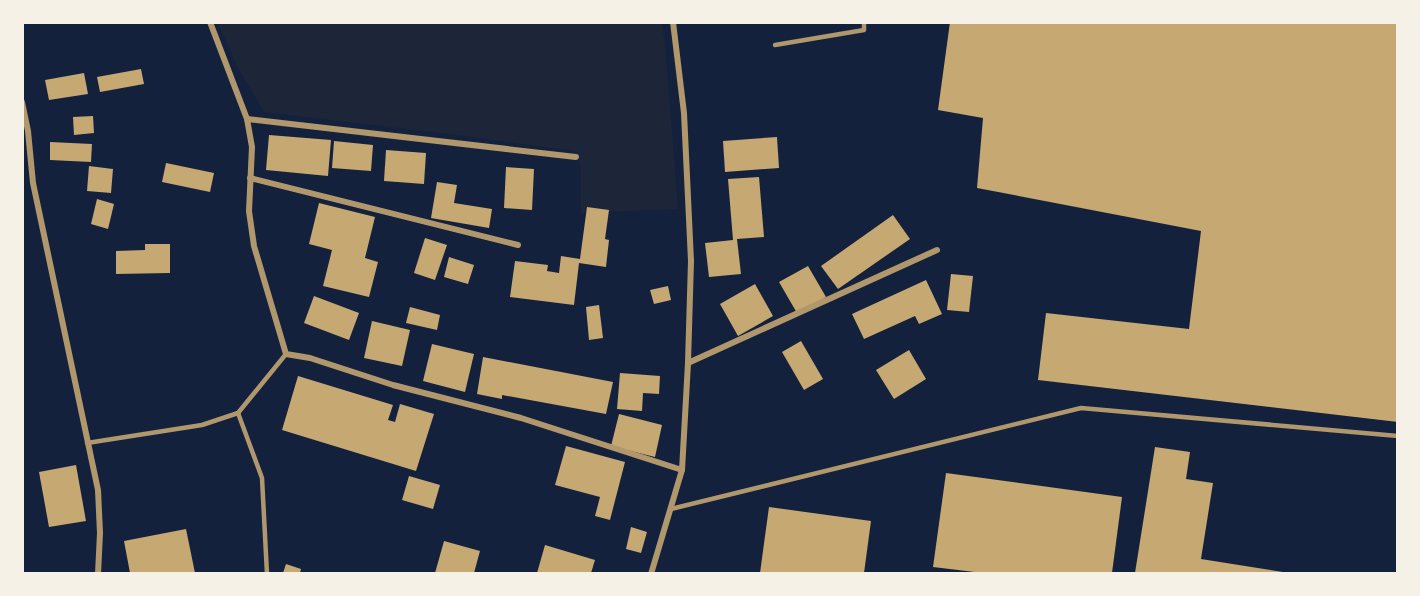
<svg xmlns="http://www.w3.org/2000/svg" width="1420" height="596" viewBox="0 0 1420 596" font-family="Commissioner,sans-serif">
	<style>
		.green { fill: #1d2539 }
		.building { fill: #c6a872 }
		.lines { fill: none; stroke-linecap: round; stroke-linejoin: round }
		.service { stroke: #b1986c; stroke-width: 4.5 }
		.minor { stroke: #b1986c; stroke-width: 6 }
	</style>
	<rect width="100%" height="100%" fill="#14213d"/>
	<path class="green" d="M 218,23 L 662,23 L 665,44 L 678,209 L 581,213 L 581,168 L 575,151 L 441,133 L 264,112 L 236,64 Z"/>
	<g class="building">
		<path d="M 950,22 L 1398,22 L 1398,422 L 1038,380 L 1046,313 L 1189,329 L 1201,231 L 977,188 L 983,118 L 938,110 Z"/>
		<path d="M 141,69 L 144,84 L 100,92 L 97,77 Z"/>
		<path d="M 84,73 L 88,94 L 49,100 L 45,80 Z"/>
		<path d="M 93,116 L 94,133 L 74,135 L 73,117 Z"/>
		<path d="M 269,135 L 331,140 L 328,176 L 266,170 Z"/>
		<path d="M 777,137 L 779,168 L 725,172 L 723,141 Z"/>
		<path d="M 334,141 L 373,145 L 371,171 L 332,168 Z"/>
		<path d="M 50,142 L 92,144 L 91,162 L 50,160 Z"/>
		<path d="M 386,150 L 426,153 L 424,184 L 384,181 Z"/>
		<path d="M 166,163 L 214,173 L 210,192 L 162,182 Z"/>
		<path d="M 89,166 L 113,169 L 111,193 L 87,191 Z"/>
		<path d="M 506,167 L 534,169 L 532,210 L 504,208 Z"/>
		<path d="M 759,177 L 764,237 L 737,239 L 741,274 L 709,277 L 705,243 L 733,240 L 728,179 Z"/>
		<path d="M 437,182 L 457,185 L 454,203 L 492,209 L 489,228 L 431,218 Z"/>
		<path d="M 97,199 L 114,204 L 108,229 L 91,224 Z"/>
		<path d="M 319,203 L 375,217 L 365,258 L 378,262 L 369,297 L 323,286 L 332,250 L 309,244 Z"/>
		<path d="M 587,207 L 609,210 L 605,239 L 609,240 L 606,267 L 579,263 L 574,305 L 510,297 L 515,261 L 548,265 L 547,271 L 559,273 L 561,256 L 580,259 Z"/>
		<path d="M 893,215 L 910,239 L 838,289 L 821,266 Z"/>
		<path d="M 425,238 L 447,245 L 435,280 L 414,273 Z"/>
		<path d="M 145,244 L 170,244 L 170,273 L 116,274 L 116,251 L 145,250 Z"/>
		<path d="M 449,257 L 474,265 L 468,284 L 444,277 Z"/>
		<path d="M 808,266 L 826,297 L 797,313 L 779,282 Z"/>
		<path d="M 951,274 L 973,276 L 969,312 L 947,310 Z"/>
		<path d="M 926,280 L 942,314 L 919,324 L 915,316 L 864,339 L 852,314 Z"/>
		<path d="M 755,284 L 773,316 L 738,336 L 720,304 Z"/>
		<path d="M 668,286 L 671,300 L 654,304 L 650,290 Z"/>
		<path d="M 314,296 L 359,313 L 349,340 L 304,323 Z"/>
		<path d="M 599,305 L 603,338 L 589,340 L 586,307 Z"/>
		<path d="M 410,307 L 440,315 L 437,330 L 406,323 Z"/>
		<path d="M 372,321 L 410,330 L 402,366 L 364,358 Z"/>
		<path d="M 801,341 L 823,379 L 804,390 L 782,352 Z"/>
		<path d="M 432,344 L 474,354 L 465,392 L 423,381 Z"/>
		<path d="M 909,350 L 926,379 L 894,399 L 876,370 Z"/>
		<path d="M 483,357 L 613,382 L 606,414 L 502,395 L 502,399 L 477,394 Z"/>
		<path d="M 620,373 L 660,376 L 659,394 L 643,393 L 642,411 L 617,409 Z"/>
		<path d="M 298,376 L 393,405 L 388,420 L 395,422 L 400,404 L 434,414 L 416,471 L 282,430 Z"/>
		<path d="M 619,414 L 662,425 L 655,457 L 611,446 Z"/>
		<path d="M 566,446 L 625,462 L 610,520 L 595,516 L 600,497 L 555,485 Z"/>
		<path d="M 1155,447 L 1190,452 L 1186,479 L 1213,483 L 1201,559 L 1283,572 L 1283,573 L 1135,573 Z"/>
		<path d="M 76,465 L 86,521 L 49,527 L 39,472 Z"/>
		<path d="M 946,473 L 1122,497 L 1112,573 L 983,573 L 933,567 Z"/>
		<path d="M 409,476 L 440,485 L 433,509 L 402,500 Z"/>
		<path d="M 769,507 L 871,521 L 864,573 L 760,573 Z"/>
		<path d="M 631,527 L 647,532 L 641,553 L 626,549 Z"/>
		<path d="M 186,529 L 195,573 L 130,573 L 124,541 Z"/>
		<path d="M 444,541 L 480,551 L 474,573 L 435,573 Z"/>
		<path d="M 545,545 L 595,560 L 591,573 L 537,573 Z"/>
		<path d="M 286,564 L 301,569 L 300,573 L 283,573 Z"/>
	</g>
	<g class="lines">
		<g class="service">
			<path d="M 775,45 L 864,30 L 864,22"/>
			<path d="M 238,413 L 262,478 L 267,574"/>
			<path d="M 87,443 L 202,425 L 238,413 L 286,354"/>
			<path d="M 671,509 L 1081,408 L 1398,436"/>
		</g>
		<g class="minor">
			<path d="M 210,22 L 247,119 L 252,147 L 249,211 L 254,246 L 286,354 L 310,358 L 393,385 L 521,418 L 682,470"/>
			<path d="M 22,102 L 28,131 L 33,183 L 98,490 L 100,533 L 98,574"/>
			<path d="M 247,119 L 576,157"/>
			<path d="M 250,178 L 518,245"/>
			<path d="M 688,363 L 937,250"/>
			<path d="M 651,574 L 682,470 L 688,363 L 691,261 L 684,113 L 673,22"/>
		</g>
	</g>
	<rect width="1420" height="596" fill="none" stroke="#f6f1e7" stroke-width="48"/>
</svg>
